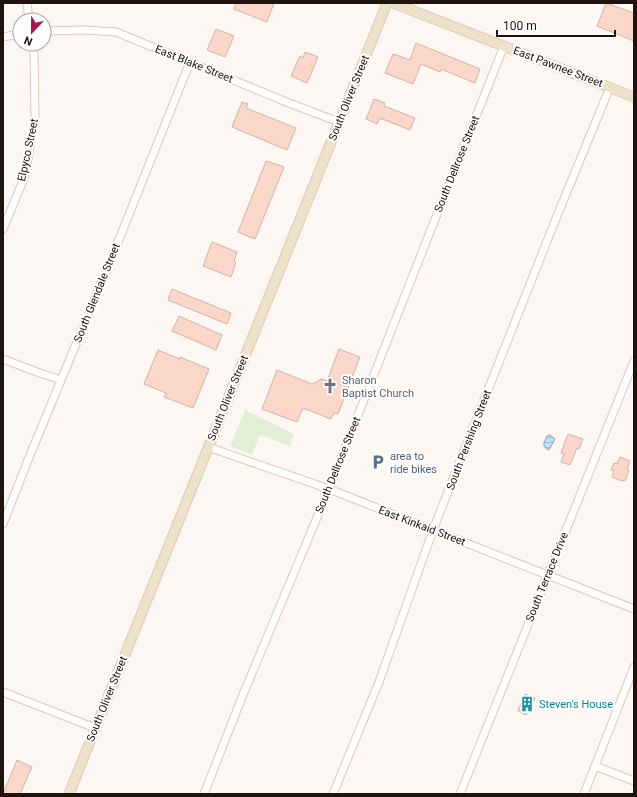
<svg xmlns="http://www.w3.org/2000/svg" width="637" height="797" viewBox="0 0 637 797" font-family="Roboto,sans-serif">
	<style>
		.park { fill: #e0efd5 }
		.water { fill: url(#water-rules); stroke: #8ba2b4 }
		.building { fill: #fad7c9; stroke: #d4b2a5 }
		.lines { fill: none; stroke-linecap: round; stroke-linejoin: round }
		.street-casing { stroke: #e5c5b3; stroke-width: 9 }
		.secondary-casing { stroke: #e5c5b3; stroke-width: 11 }
		.street { stroke: #fff; stroke-width: 7 }
		.secondary { stroke: #ece2ca; stroke-width: 9 }
		.labels { text-anchor: middle; dominant-baseline: central; stroke-width: 4; stroke-linejoin: round; paint-order: stroke }
		.street-label { font-size: 11px; fill: #1e130d; stroke: #fff }
		.worship-label { font-size: 11px; fill: #5b616d; stroke: #fff; text-anchor: start }
		.service-label { font-size: 11px; fill: #4e5e75; stroke: #fff; text-anchor: start }
		.culture-label { font-size: 11px; fill: #0d838f; stroke: #fff; text-anchor: start }
	</style>
	<defs>
		<pattern id="water-rules" width="6" height="5" patternUnits="userSpaceOnUse"><rect width="6" height="5" fill="#bae0fc"/><path d="M0 2.5h6" fill="none" stroke="#9fbfd7"/></pattern>
	</defs>
	<rect width="100%" height="100%" fill="#fdf7f3"/>
	<path class="park" d="M 245,410 L 294,434 L 290,446 L 260,435 L 252,455 L 230,446 Z"/>
	<path class="water" d="M 550,435 L 555,439 L 549,450 C 541,447 544,442 547,436 Z"/>
	<g class="building">
		<path d="M 236,3 L 274,3 L 267,22 L 234,9 Z"/>
		<path d="M 606,3 L 634,13 L 634,41 L 597,26 Z"/>
		<path d="M 216,29 L 234,36 L 225,57 L 207,50 Z"/>
		<path d="M 416,43 L 480,69 L 475,83 L 441,69 L 440,72 L 421,64 L 413,84 L 385,73 L 393,54 L 410,60 Z"/>
		<path d="M 305,52 L 318,57 L 307,83 L 291,76 L 300,56 L 303,58 Z"/>
		<path d="M 374,99 L 385,103 L 384,106 L 415,118 L 410,130 L 380,118 L 377,124 L 366,119 Z"/>
		<path d="M 242,102 L 248,104 L 246,108 L 296,128 L 287,150 L 232,127 Z"/>
		<path d="M 266,161 L 284,167 L 255,239 L 238,232 Z"/>
		<path d="M 212,242 L 237,252 L 234,261 L 236,262 L 231,277 L 203,266 Z"/>
		<path d="M 172,289 L 231,313 L 227,324 L 168,300 Z"/>
		<path d="M 179,316 L 222,335 L 216,350 L 172,331 Z"/>
		<path d="M 339,349 L 360,357 L 338,414 L 334,413 L 331,419 L 303,408 L 297,422 L 262,409 L 277,370 L 312,384 L 322,379 L 327,381 Z"/>
		<path d="M 158,350 L 180,359 L 180,357 L 209,369 L 193,408 L 164,397 L 166,393 L 144,384 Z"/>
		<path d="M 568,434 L 583,439 L 579,449 L 577,448 L 570,465 L 561,462 L 564,454 L 561,453 Z"/>
		<path d="M 620,457 L 630,461 L 627,469 L 629,470 L 625,481 L 622,480 L 622,481 L 612,477 L 614,471 L 611,470 L 614,463 L 617,464 Z"/>
		<path d="M 525,694 L 535,698 L 530,710 L 529,709 L 526,715 L 518,711 Z"/>
		<path d="M 17,760 L 32,767 L 20,794 L 3,794 Z"/>
	</g>
	<g class="lines">
		<g class="street-casing">
			<g id="street">
				<path d="M 27,3 L 29,20"/>
				<path d="M 44,31 L 86,30 L 116,32 L 289,103 L 339,122"/>
				<path d="M 3,37 L 20,34"/>
				<path d="M 3,229 L 25,176 L 35,118 L 34,54 L 33,44"/>
				<path d="M 3,359 L 34,371 L 61,380"/>
				<path d="M 208,447 L 329,489 L 634,609"/>
				<path d="M 3,524 L 28,460 L 110,262 L 190,62"/>
				<path d="M 3,692 L 95,728"/>
				<path d="M 595,766 L 634,781"/>
				<path d="M 204,794 L 242,697 L 329,489 L 428,237 L 504,46"/>
				<path d="M 333,794 L 379,682 L 433,530 L 480,410 L 557,216 L 610,87"/>
				<path d="M 460,794 L 634,361"/>
				<path d="M 584,794 L 634,667"/>
			</g>
		</g>
		<g class="secondary-casing">
			<g id="secondary">
				<path d="M 393,3 L 634,97"/>
				<path d="M 69,794 L 387,3"/>
			</g>
		</g>
		<use href="#street" class="street"/>
		<use href="#secondary" class="secondary"/>
	</g>
	<defs>
		<g id="church-bare" transform="scale(1.2)"><path d="M-1.2-6h2.4v3.5h3.3v2.4h-3.3V6h-2.4V-.1h-3.3v-2.4h3.3Z" fill="#6b7280" stroke="#fff" stroke-width="2.5" paint-order="stroke"/></g>
		<g id="parking-bare" transform="scale(1.2)"><path d="M-3.5-5.5H1a3.5 3.5 0 0 1 0 7H-1V5.5H-3.5ZM-1-3.4V-.6H.8a1.4 1.4 0 0 0 0-2.8Z" fill="#5c6f8a" stroke="#fff" stroke-width="2.5" paint-order="stroke"/></g>
		<g id="building-bare" transform="scale(1.2)"><path d="M-4-6H4V6H1V3H-1V6H-4ZM-2.5-4.3h1.7v1.8h-1.7ZM.8-4.3h1.7v1.8H.8ZM-2.5-1h1.7V.8h-1.7ZM.8-1h1.7V.8H.8Z" fill="#0f9aa8" stroke="#fff" stroke-width="2.5" paint-order="stroke"/></g>
	</defs>
	<g fill-rule="evenodd">
		<use href="#church-bare" x="330" y="386"/>
		<use href="#parking-bare" x="378" y="462"/>
		<use href="#building-bare" x="527" y="704"/>
	</g>
	<g class="labels">
		<g class="street-label">
			<text transform="translate(194 64) rotate(22)">East Blake Street</text>
			<text transform="translate(558 67) rotate(21)">East Pawnee Street</text>
			<text transform="translate(349 98) rotate(-68)">South Oliver Street</text>
			<text transform="translate(28 150) rotate(-78)">Elpyco Street</text>
			<text transform="translate(457 164) rotate(-68)">South Dellrose Street</text>
			<text transform="translate(97 293) rotate(-68)">South Glendale Street</text>
			<text transform="translate(228 398) rotate(-68)">South Oliver Street</text>
			<text transform="translate(469 440) rotate(-69)">South Pershing Street</text>
			<text transform="translate(338 465) rotate(-68)">South Dellrose Street</text>
			<text transform="translate(422 526) rotate(21)">East Kinkaid Street</text>
			<text transform="translate(547 577) rotate(-68)">South Terrace Drive</text>
			<text transform="translate(107 699) rotate(-68)">South Oliver Street</text>
		</g>
		<g class="worship-label">
			<text x="342" y="380">Sharon<tspan x="342" dy="13">Baptist Church</tspan></text>
		</g>
		<g class="service-label">
			<text x="390" y="456">area to<tspan x="390" dy="13">ride bikes</tspan></text>
		</g>
		<g class="culture-label">
			<text x="539" y="704">Steven's House</text>
		</g>
	</g>
	<rect width="637" height="797" fill="none" stroke="#1e130d" stroke-width="8"/>
	<g transform="translate(32 32) rotate(202)"><circle r="19" fill="#ffffff" stroke="#a5a19e"/>
	<path d="M0-3L7 15L0 10L-7 15Z" fill="#a81752"/>
	<text y="-6" font-size="11" font-weight="bold" text-anchor="middle" fill="#1e130d">N</text>
	</g>
	<path d="M497 30v6h118v-6" fill="none" stroke="#1e130d" stroke-width="2"/>
	<text x="503" y="30" font-size="12" fill="#1e130d" stroke="#ffffff" stroke-width="3" paint-order="stroke">100 m</text>
</svg>
